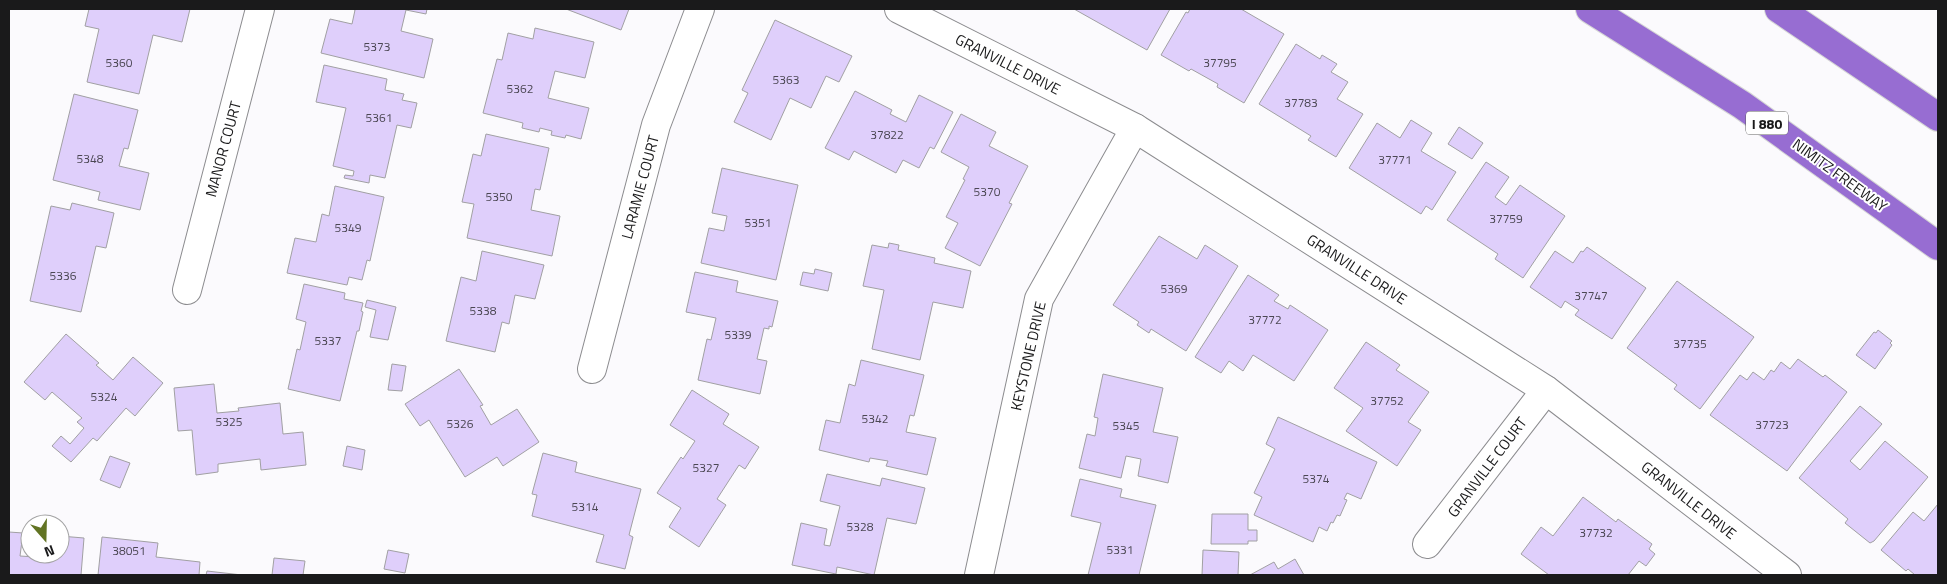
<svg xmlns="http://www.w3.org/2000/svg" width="1947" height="584" viewBox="0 0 1947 584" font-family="'Titillium Web',sans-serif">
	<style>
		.building { fill: #dfcffb; stroke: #a1a0a3 }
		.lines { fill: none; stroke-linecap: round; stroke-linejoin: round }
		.street-casing { stroke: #8c8c8f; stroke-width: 30 }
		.highway-casing { stroke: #d6d6d6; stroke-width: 30 }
		.street { stroke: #fff; stroke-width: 28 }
		.highway { stroke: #976dd2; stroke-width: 28 }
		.labels { text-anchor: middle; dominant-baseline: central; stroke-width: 4; stroke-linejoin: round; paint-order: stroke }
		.number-label { font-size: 12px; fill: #4b4753 }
		.shield { fill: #fff; stroke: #5f5f5f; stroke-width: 1 }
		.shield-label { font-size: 14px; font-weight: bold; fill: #1a1a1b }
		.street-label { font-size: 15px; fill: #1a1a1b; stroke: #fff }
	</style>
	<rect width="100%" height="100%" fill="#fbfafd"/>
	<g class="building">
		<path d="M 89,9 L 190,9 L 182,42 L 153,35 L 139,94 L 87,82 L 99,29 L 85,26 Z"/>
		<path d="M 352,9 L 427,9 L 426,14 L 406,10 L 401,31 L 433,39 L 424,78 L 321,53 L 330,19 L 352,24 L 355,10 Z"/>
		<path d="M 566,9 L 629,9 L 621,30 Z"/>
		<path d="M 1074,9 L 1170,9 L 1147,50 Z"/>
		<path d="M 1190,9 L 1241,9 L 1284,34 L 1244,103 L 1217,87 L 1218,84 L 1191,69 L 1189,71 L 1161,55 L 1186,12 L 1188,13 Z"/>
		<path d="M 775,20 L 852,56 L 839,82 L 826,76 L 811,108 L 790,98 L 771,140 L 734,122 L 748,93 L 742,90 Z"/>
		<path d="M 535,28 L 594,42 L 585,78 L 555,71 L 548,98 L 589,108 L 581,139 L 566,135 L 565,138 L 551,135 L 552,131 L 540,128 L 539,132 L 522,128 L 523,123 L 483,113 L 497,59 L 502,60 L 508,33 L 533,39 Z"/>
		<path d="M 1296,44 L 1320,59 L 1322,55 L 1337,64 L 1331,72 L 1348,82 L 1337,99 L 1363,114 L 1336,157 L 1308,140 L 1311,136 L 1259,104 Z"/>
		<path d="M 324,65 L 387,79 L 385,90 L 404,94 L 402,100 L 417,103 L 411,128 L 397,125 L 385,178 L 370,175 L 369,183 L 344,178 L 345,175 L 353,176 L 354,171 L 333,166 L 346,108 L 316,102 Z"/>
		<path d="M 855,91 L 892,110 L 890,114 L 906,122 L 919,95 L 953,112 L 934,149 L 930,147 L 919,168 L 903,160 L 896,173 L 854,151 L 849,160 L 825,148 Z"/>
		<path d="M 74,94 L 138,110 L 128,149 L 124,148 L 119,166 L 149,173 L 140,210 L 98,200 L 100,192 L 53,180 Z"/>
		<path d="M 961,114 L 996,132 L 989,146 L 1028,166 L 1009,203 L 1012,204 L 980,266 L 945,248 L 958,223 L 946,217 L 965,180 L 963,179 L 969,167 L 941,152 Z"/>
		<path d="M 1411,120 L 1432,133 L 1421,151 L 1456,172 L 1432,210 L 1426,206 L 1421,214 L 1349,168 L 1377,123 L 1400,138 Z"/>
		<path d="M 1459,127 L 1483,143 L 1472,159 L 1448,144 Z"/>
		<path d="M 486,134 L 549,148 L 540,190 L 535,189 L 531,210 L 560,216 L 552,256 L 467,238 L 474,204 L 462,202 L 473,154 L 481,156 Z"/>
		<path d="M 1486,162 L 1509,177 L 1495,197 L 1506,205 L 1520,185 L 1565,216 L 1523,278 L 1495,259 L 1498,254 L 1447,220 Z"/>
		<path d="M 722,168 L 798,185 L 776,280 L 701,263 L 709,228 L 724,231 L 727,216 L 712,213 Z"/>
		<path d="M 335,186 L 384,197 L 370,261 L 367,260 L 362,280 L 349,277 L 347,285 L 287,273 L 295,238 L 316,242 L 322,214 L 329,216 Z"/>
		<path d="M 72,203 L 114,213 L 106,248 L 96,246 L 81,312 L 30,301 L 51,206 L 70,210 Z"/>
		<path d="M 1159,236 L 1197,259 L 1205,245 L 1238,266 L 1186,351 L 1151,329 L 1149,333 L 1137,325 L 1139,322 L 1113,305 Z"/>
		<path d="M 889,243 L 899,245 L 898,250 L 935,258 L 934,263 L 971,271 L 963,308 L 933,302 L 920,360 L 872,349 L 884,290 L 863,286 L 872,245 L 888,248 Z"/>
		<path d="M 1587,247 L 1646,288 L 1612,339 L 1575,315 L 1579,310 L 1565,301 L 1561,308 L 1530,287 L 1555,251 L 1573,263 L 1581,251 L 1583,252 Z"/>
		<path d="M 482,251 L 544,265 L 535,299 L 515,295 L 509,324 L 502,322 L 495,352 L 446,341 L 461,277 L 476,281 Z"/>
		<path d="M 815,269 L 832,273 L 828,291 L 800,285 L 803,272 L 814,274 Z"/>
		<path d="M 695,272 L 738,281 L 736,292 L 778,301 L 772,327 L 769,326 L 769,329 L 764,328 L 757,359 L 767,361 L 760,394 L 698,380 L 707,339 L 711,340 L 716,318 L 686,312 Z"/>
		<path d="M 1248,275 L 1279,295 L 1274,301 L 1288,309 L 1290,305 L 1328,330 L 1294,381 L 1253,355 L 1243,371 L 1229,361 L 1221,373 L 1195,357 Z"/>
		<path d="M 1677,281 L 1754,337 L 1700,409 L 1674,389 L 1677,385 L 1627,348 Z"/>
		<path d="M 304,284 L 345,293 L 344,299 L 363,303 L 361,311 L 363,312 L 359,331 L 357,331 L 340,401 L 288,389 L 297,349 L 300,350 L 306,322 L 296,319 Z"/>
		<path d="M 367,300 L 396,307 L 388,340 L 370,337 L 376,310 L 365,307 Z"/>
		<path d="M 1878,330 L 1892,341 L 1890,343 L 1892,345 L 1875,369 L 1856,355 L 1874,332 L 1876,333 Z"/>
		<path d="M 66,334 L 99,363 L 96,365 L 113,380 L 133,357 L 163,383 L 135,416 L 126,408 L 97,441 L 93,438 L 71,462 L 52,446 L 61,436 L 70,444 L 84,428 L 77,422 L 82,418 L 52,392 L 45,400 L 24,382 Z"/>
		<path d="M 1366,342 L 1400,365 L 1396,370 L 1429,392 L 1408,422 L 1421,430 L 1397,466 L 1346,431 L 1363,408 L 1334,388 Z"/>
		<path d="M 1798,359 L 1823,377 L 1825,375 L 1847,392 L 1787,471 L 1710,415 L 1740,375 L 1747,380 L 1753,372 L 1764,380 L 1771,370 L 1774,372 L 1781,362 L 1790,369 Z"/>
		<path d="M 861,360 L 924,375 L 914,416 L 910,415 L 906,432 L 936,438 L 927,475 L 886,466 L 888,461 L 870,458 L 869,462 L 819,450 L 826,420 L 840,423 L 849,384 L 855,386 Z"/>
		<path d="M 392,364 L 406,366 L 402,391 L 388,390 Z"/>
		<path d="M 459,369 L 483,405 L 480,406 L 491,425 L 517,409 L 539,442 L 503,466 L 497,457 L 465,477 L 429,420 L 420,426 L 405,404 Z"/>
		<path d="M 1103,374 L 1163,388 L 1153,432 L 1178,437 L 1168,483 L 1138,476 L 1141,459 L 1126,456 L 1121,478 L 1079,468 L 1087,434 L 1095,436 L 1098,418 L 1094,417 Z"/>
		<path d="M 214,384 L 217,413 L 239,411 L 238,408 L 280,403 L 283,434 L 303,432 L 306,465 L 261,470 L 260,459 L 218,464 L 218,472 L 196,475 L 192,430 L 178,431 L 174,388 Z"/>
		<path d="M 692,390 L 729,414 L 723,424 L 759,447 L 745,469 L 739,465 L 717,499 L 726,505 L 699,547 L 669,527 L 681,508 L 657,493 L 681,457 L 683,459 L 695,441 L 670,425 Z"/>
		<path d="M 1860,406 L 1882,424 L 1850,461 L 1860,470 L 1885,441 L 1928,477 L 1874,541 L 1870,543 L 1845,523 L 1848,519 L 1799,478 Z"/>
		<path d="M 1278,417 L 1377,462 L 1361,499 L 1347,493 L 1344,499 L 1347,500 L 1340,516 L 1337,515 L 1333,523 L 1331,522 L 1327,531 L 1319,527 L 1313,542 L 1254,515 L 1262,497 L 1254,493 L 1275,449 L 1266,444 Z"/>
		<path d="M 347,446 L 365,450 L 362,470 L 343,466 Z"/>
		<path d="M 543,453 L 577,462 L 575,472 L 641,489 L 629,535 L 633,537 L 625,569 L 596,562 L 604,535 L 532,516 L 537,495 L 532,494 Z"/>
		<path d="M 110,456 L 130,463 L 120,488 L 100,480 Z"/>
		<path d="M 827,474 L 880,486 L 882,478 L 925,488 L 916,524 L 887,518 L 874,575 L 837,567 L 836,574 L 792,565 L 801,523 L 827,529 L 824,545 L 830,546 L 840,506 L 820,501 Z"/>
		<path d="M 1080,479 L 1122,489 L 1120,497 L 1156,505 L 1139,575 L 1088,575 L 1101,523 L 1071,516 Z"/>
		<path d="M 1583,497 L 1616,522 L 1618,519 L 1652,544 L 1649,549 L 1655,554 L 1646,566 L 1639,561 L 1628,575 L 1549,575 L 1521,554 L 1541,527 L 1553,536 Z"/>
		<path d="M 1938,504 L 1938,575 L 1915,575 L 1908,569 L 1906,571 L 1881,550 L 1913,512 L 1924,521 Z"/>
		<path d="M 1212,514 L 1248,514 L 1248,530 L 1257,530 L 1257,541 L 1248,541 L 1248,544 L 1211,544 Z"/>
		<path d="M 9,532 L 23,533 L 20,556 L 52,558 L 53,554 L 60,554 L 60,536 L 84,538 L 81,575 L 9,575 Z"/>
		<path d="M 102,537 L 158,543 L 156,557 L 200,562 L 199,575 L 98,575 Z"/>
		<path d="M 388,550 L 409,554 L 405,573 L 384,569 Z"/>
		<path d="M 1203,550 L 1239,552 L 1238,575 L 1202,575 Z"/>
		<path d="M 274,558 L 305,561 L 303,575 L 272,575 Z"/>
		<path d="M 1295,559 L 1304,575 L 1250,575 L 1274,562 L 1278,569 Z"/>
		<path d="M 207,571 L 242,575 L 206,575 Z"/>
	</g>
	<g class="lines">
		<g class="street-casing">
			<g id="street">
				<path d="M 899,9 L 1135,128 L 1546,390 L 1787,575"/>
				<path d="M 187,290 L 260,9"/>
				<path d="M 592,369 L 656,125 L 700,9"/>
				<path d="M 1427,544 L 1546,390"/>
				<path d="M 979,575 L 1039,299 L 1135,128"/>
			</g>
		</g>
		<g class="highway-casing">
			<g id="highway">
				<path d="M 1590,9 L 1742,105 L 1938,246"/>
				<path d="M 1779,9 L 1938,117"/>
			</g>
		</g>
		<use href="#street" class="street"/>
		<use href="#highway" class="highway"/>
	</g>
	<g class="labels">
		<g class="number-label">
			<text x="377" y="46">5373</text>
			<text x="119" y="62">5360</text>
			<text x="1220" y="62">37795</text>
			<text x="786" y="79">5363</text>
			<text x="520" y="88">5362</text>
			<text x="1301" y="102">37783</text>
			<text x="379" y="117">5361</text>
			<text x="887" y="134">37822</text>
			<text x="90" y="158">5348</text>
			<text x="1395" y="159">37771</text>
			<text x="987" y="191">5370</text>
			<text x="499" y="196">5350</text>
			<text x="1506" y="218">37759</text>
			<text x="758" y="222">5351</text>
			<text x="348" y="227">5349</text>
			<text x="63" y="275">5336</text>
			<text x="1174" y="288">5369</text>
			<text x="1591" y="295">37747</text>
			<text x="483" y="310">5338</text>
			<text x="1265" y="319">37772</text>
			<text x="738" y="334">5339</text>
			<text x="328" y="340">5337</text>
			<text x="1690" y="343">37735</text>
			<text x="104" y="396">5324</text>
			<text x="1387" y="400">37752</text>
			<text x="875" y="418">5342</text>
			<text x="229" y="421">5325</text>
			<text x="460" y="423">5326</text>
			<text x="1772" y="424">37723</text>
			<text x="1126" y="425">5345</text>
			<text x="706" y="467">5327</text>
			<text x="1316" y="478">5374</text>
			<text x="585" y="506">5314</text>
			<text x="860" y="526">5328</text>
			<text x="1596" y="532">37732</text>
			<text x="1120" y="549">5331</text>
			<text x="129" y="550">38051</text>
		</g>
		<rect class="shield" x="1746" y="111.5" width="42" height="23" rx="4"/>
		<g class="shield-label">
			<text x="1767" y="123">I 880</text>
		</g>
		<g class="street-label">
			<text transform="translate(1008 64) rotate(27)">GRANVILLE DRIVE</text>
			<text transform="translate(223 149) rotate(-75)">MANOR COURT</text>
			<text transform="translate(1840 175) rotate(36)">NIMITZ FREEWAY</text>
			<text transform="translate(640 187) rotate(-75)">LARAMIE COURT</text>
			<text transform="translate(1357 269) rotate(33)">GRANVILLE DRIVE</text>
			<text transform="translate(1028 356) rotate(-77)">KEYSTONE DRIVE</text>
			<text transform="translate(1487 467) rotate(-53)">GRANVILLE COURT</text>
			<text transform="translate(1689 500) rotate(38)">GRANVILLE DRIVE</text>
		</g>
	</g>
	<rect width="1947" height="584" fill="none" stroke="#1a1a1b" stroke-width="20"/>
	<g transform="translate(45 539) rotate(160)"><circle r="24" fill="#ffffff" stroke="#a3a3a4"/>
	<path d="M0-4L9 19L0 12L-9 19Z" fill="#627423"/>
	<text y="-8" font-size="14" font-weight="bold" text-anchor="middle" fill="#1a1a1b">N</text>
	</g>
</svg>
